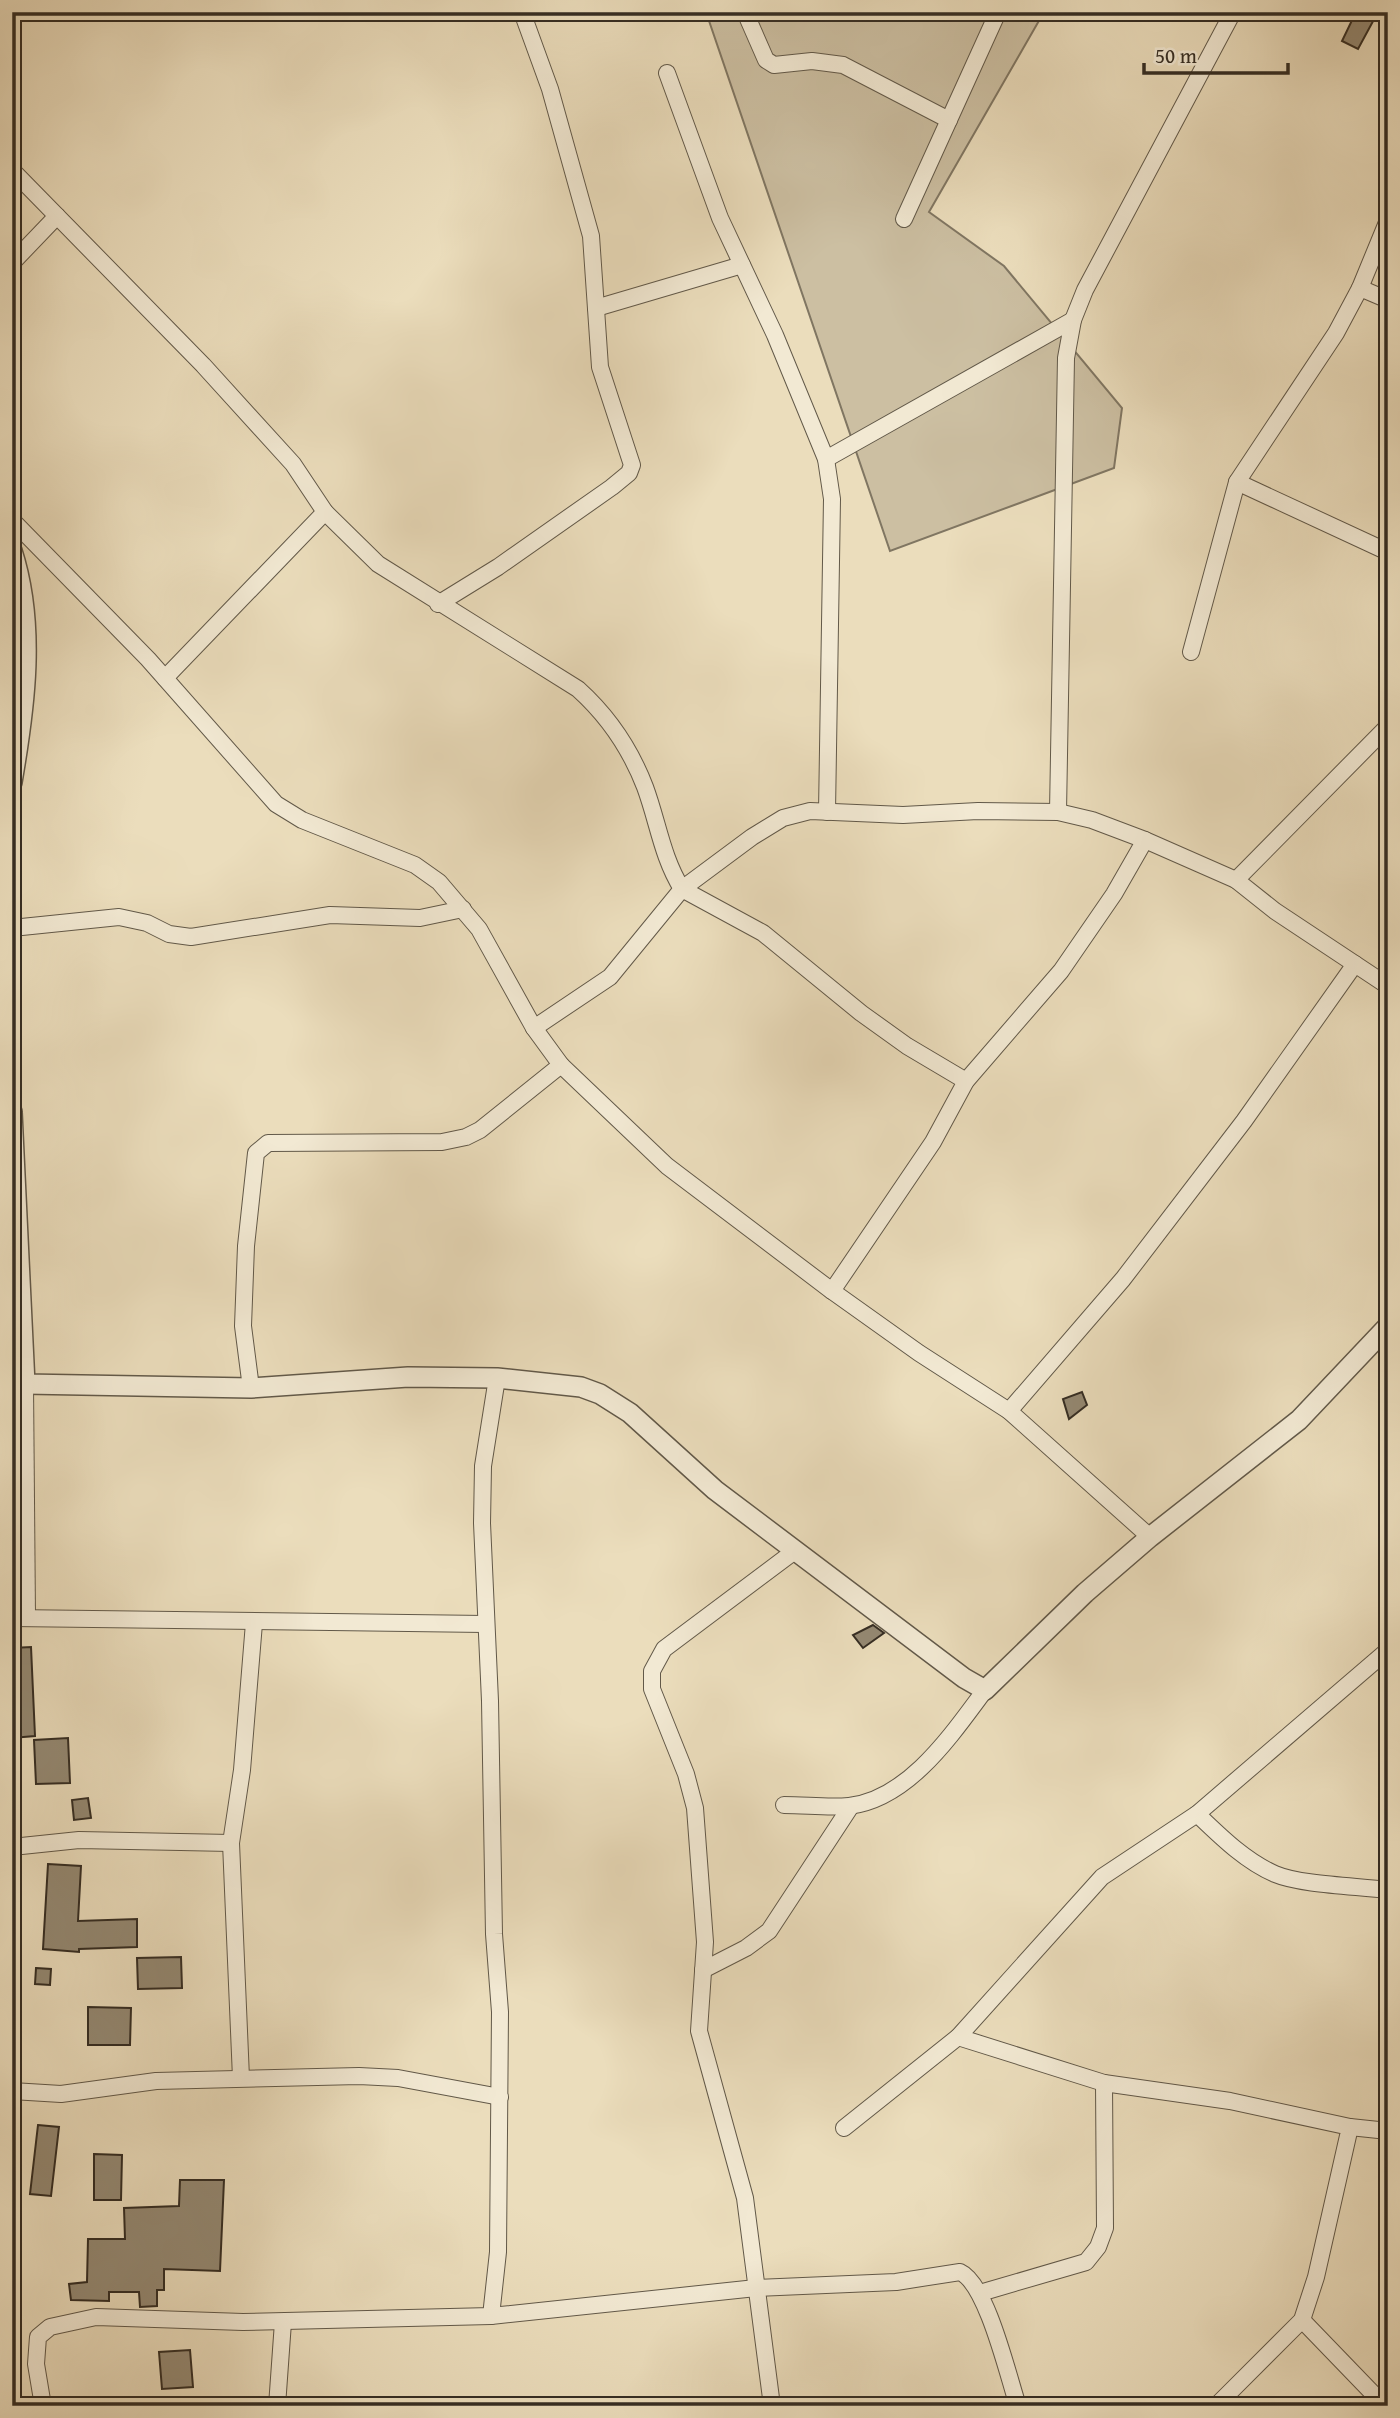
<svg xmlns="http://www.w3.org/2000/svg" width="1400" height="2418" viewBox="0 0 1400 2418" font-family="'Gentium Book Plus',serif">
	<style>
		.green { fill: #ccbfa2; stroke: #807662; stroke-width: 2 }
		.building { fill: #948973; stroke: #352d23; stroke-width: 2 }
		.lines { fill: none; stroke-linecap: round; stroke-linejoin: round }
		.minor-casing { stroke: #625949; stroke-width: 18 }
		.tertiary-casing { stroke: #625949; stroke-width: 22 }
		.minor { stroke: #f2e9d3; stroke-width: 16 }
		.tertiary { stroke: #f2e9d3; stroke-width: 19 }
	</style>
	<rect width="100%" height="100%" fill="#ebddbc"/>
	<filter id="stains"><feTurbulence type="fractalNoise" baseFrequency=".00286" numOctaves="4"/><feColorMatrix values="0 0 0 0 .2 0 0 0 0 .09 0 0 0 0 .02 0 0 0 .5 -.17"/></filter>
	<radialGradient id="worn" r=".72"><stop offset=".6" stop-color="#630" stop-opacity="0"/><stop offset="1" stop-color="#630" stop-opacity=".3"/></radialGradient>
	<path class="green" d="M 706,12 L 1044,12 L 929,212 L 1004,266 L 1122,408 L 1114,468 L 890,551 Z"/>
	<g class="building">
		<path d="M 1356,12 L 1378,12 L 1358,49 L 1342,41 Z"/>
		<path d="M 1082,1392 L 1087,1405 L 1069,1419 L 1063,1399 Z"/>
		<path d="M 873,1625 L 884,1633 L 863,1648 L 853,1635 Z"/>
		<path d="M 31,1647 L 35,1736 L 12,1738 L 12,1648 Z"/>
		<path d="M 68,1738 L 70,1783 L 36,1784 L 34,1740 Z"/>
		<path d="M 88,1798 L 91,1818 L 74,1820 L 72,1800 Z"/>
		<path d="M 48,1864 L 81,1866 L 78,1921 L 137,1919 L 137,1947 L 79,1949 L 79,1952 L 43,1949 Z"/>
		<path d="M 181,1957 L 182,1988 L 138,1989 L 137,1958 Z"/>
		<path d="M 36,1968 L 51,1969 L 50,1985 L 35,1984 Z"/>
		<path d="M 88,2007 L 131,2008 L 130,2045 L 88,2045 Z"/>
		<path d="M 38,2125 L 59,2127 L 51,2196 L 30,2194 Z"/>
		<path d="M 94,2154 L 122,2155 L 121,2200 L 94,2200 Z"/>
		<path d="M 180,2180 L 224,2180 L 220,2271 L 164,2269 L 164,2290 L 157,2290 L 157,2306 L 140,2307 L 139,2292 L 109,2292 L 109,2301 L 71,2300 L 69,2284 L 87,2282 L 88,2239 L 125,2239 L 124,2208 L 179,2206 Z"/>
		<path d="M 190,2350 L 193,2387 L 162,2389 L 159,2352 Z"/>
	</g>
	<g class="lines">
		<g class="minor-casing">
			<g id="minor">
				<path d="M 745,12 L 766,60 L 774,65 L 812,61 L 843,65 L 949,120"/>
				<path d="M 667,73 L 720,218 L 775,335 L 826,459 L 832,499 L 827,812"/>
				<path d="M 12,170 L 203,365 L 293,464 L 325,512 L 378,564 L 578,689 C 608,716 630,748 645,787 C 658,822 662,857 682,889 L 752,837 L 783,818 L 810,811 L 903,815 L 978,811 L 1058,812 L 1092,820 L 1145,840 L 1236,880 L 1275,911 L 1388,986"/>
				<path d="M 904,219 L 998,12"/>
				<path d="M 12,263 L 57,216"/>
				<path d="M 1360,288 L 1388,300"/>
				<path d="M 596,308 L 742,265"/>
				<path d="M 826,459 L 1073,320"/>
				<path d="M 1237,482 L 1388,552"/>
				<path d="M 12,520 L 148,659 L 276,804 L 302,820 L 415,865 L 439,882 L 479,929 L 534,1028 L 561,1065 L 667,1166 L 832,1291 L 919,1353 L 1009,1411 L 1150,1537"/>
				<path d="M 438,604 L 498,567 L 612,487 L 629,473 L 632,465 L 600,367 L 591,236 L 550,89 L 522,12"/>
				<path d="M 1191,652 L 1237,482 L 1336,333 L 1360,288 L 1388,220"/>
				<path d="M 165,678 L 325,512"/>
				<path d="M 1058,812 L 1066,358 L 1073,320 L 1085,290 L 1233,12"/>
				<path d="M 1236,880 L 1388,726"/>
				<path d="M 12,928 L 119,917 L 147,923 L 169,934 L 191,937 L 330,915 L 420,918 L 463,909"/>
				<path d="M 534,1028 L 610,977 L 682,889 L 763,933 L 861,1013 L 907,1046 L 966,1081"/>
				<path d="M 832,1291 L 933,1142 L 966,1081 L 1061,971 L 1114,894 L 1145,840"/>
				<path d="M 25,1384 L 27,1617"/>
				<path d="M 251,1388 L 243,1326 L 246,1246 L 256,1153 L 268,1143 L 442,1142 L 466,1137 L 480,1130 L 561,1065"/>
				<path d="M 1009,1411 L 1123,1279 L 1244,1121 L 1355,964"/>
				<path d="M 12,1618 L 485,1624"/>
				<path d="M 784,1805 C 806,1805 828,1808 849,1806 C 909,1799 952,1734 985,1690"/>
				<path d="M 1197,1814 C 1220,1836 1245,1861 1275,1874 C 1301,1885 1357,1886 1388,1890"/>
				<path d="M 12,1847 L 79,1840 L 231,1843"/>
				<path d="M 703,1970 L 746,1948 L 769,1931 L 851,1806"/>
				<path d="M 958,2037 L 1104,2083 L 1230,2101 L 1350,2127 L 1316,2277 L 1302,2320 L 1216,2406"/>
				<path d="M 241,2078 L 231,1843 L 242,1770 L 254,1623"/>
				<path d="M 12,2091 L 61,2094 L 156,2081 L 359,2076 L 398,2078 L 500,2097"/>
				<path d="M 1350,2127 L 1388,2131"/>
				<path d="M 844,2128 L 958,2037 L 1102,1877 L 1197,1814 L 1388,1650"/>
				<path d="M 980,2293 L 1086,2262 L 1098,2247 L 1105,2228 L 1104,2083"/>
				<path d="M 491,2316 L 498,2252 L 500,2012 L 494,1934 L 490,1701 L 482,1523 L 483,1466 L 497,1378"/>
				<path d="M 1302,2320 L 1385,2406"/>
				<path d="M 43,2406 L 36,2364 L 38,2337 L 50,2327 L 96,2317 L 243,2322 L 491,2316 L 756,2288 L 896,2282 L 960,2272 C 987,2284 1008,2376 1018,2406"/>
				<path d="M 277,2406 L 283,2322"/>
				<path d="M 772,2406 L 745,2198 L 699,2031 L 705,1942 L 695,1808 L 686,1774 L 652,1689 L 652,1671 L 664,1649 L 796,1550"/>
			</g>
		</g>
		<g class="tertiary-casing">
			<g id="tertiary">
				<path d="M 12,551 C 36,625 25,707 12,782"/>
				<path d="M 12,1112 L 25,1384 L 251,1388 L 408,1377 L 497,1378 L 581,1387 L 600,1394 L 630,1413 L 715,1490 L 964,1678 L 985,1690 L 1085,1593 L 1150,1537 L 1299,1420 L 1388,1326"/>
			</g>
		</g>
		<use href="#minor" class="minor"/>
		<use href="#tertiary" class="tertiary"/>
	</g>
	<rect width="1400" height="2418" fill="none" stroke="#ebddbc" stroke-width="42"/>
	<rect x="14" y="14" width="1372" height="2390" fill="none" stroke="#352d23" stroke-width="3.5"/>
	<rect x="21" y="21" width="1358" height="2376" fill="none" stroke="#352d23" stroke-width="2"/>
	<path d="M1144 63v10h144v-10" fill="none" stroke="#352d23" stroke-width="3.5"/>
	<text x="1155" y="63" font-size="21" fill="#352d23" stroke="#f2e9d3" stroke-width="5" paint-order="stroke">50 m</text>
	<rect width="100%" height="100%" filter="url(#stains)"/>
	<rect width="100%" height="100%" fill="url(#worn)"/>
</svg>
